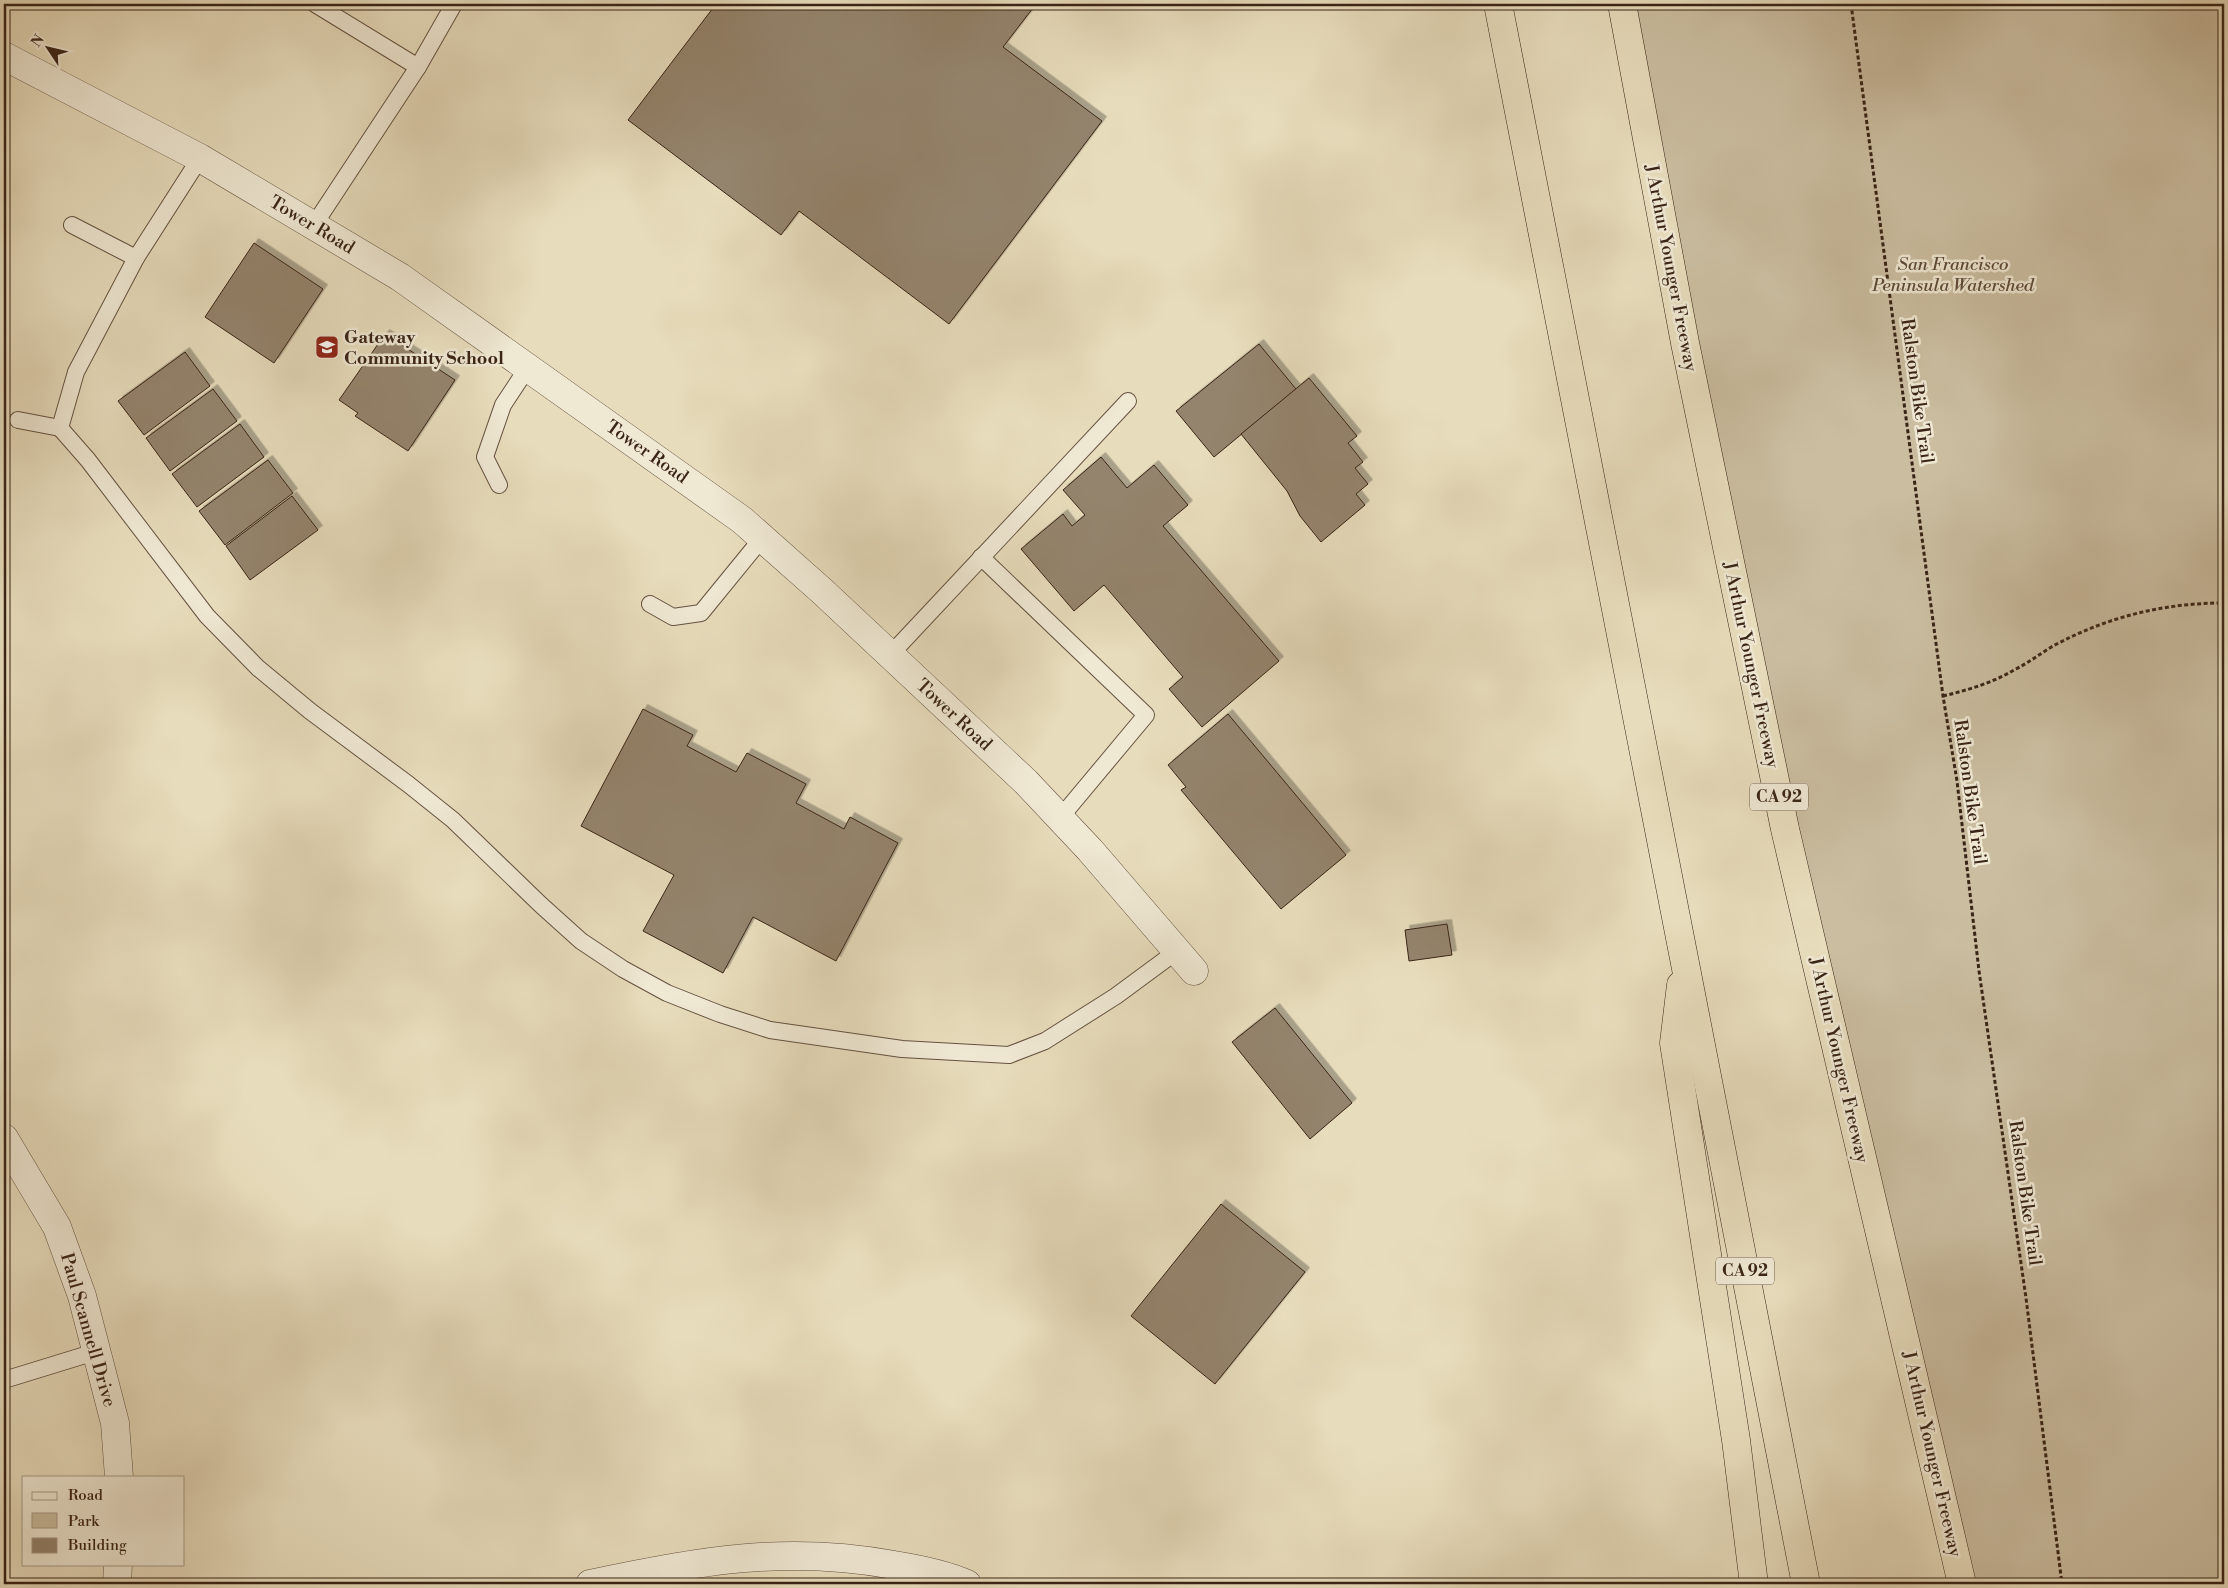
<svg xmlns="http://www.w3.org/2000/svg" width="2228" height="1588" viewBox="0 0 2228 1588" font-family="'Libre Bodoni',serif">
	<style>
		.green { fill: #cabda0; stroke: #82705c }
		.building { fill: #94846d; stroke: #3a2417; filter: url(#shadow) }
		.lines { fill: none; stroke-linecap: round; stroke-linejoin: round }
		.lane-casing { stroke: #655240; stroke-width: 18 }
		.street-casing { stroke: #655240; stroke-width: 29 }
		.highway-casing { stroke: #3a2417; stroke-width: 29 }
		.path { stroke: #3a2417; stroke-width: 3; stroke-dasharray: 4 2.5; stroke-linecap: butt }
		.lane { stroke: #efe8d3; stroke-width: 16 }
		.street { stroke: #efe8d3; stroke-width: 28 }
		.highway { stroke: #e7dcbc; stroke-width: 28 }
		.labels { text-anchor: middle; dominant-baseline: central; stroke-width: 5; stroke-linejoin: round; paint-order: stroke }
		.shield { fill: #efe8d3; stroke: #705f4f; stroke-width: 1 }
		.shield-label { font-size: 16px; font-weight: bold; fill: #3a2417 }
		.street-label { font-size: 18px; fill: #3a2417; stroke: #efe8d3 }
		.park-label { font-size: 18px; font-style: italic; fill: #5e4a39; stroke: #efe8d3 }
		.poi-label { font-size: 18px; font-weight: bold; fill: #3a2417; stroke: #efe8d3; text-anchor: start }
	</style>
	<defs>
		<filter id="shadow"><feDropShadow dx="4.5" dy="-4.5" stdDeviation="0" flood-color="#0004"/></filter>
	</defs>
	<rect width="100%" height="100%" fill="#e7dcbc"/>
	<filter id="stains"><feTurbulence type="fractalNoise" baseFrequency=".004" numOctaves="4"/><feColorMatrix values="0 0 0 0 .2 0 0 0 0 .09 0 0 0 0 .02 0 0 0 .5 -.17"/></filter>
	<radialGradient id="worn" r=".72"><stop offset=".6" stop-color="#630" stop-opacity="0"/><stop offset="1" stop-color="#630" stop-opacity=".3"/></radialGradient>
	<path class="green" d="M 1625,4 L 2224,4 L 2224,1584 L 1962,1584 L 1785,829 Z"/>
	<g class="building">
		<path d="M 716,4 L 1036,4 L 1003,47 L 1102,121 L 949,324 L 799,211 L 781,235 L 628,120 Z"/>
		<path d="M 254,243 L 323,289 L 274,363 L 205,317 Z"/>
		<path d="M 385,334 L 455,380 L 408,451 L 355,416 L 358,413 L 339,400 Z"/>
		<path d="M 1259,344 L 1296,389 L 1214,457 L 1176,411 Z"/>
		<path d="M 185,352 L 210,386 L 144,435 L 118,401 Z"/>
		<path d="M 1309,378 L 1357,436 L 1348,443 L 1363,462 L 1355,468 L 1368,484 L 1356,494 L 1365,505 L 1321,542 L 1300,516 L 1287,491 L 1241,434 Z"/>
		<path d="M 213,389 L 237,421 L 170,471 L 146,438 Z"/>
		<path d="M 240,424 L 264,457 L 197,507 L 172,474 Z"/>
		<path d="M 1101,457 L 1127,488 L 1154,465 L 1188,505 L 1163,526 L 1279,661 L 1202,727 L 1169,689 L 1183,677 L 1104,585 L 1074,611 L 1021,549 L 1063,514 L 1072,526 L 1085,515 L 1063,490 Z"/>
		<path d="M 268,460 L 293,493 L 225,545 L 199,511 Z"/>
		<path d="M 292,496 L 318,530 L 250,580 L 226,546 Z"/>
		<path d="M 643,709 L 693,735 L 687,746 L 736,772 L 747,753 L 806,784 L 796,803 L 844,829 L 850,817 L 898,843 L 836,961 L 753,917 L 723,973 L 643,931 L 674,875 L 581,826 Z"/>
		<path d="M 1228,714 L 1346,855 L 1281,909 L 1181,790 L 1186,787 L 1168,765 Z"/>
		<path d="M 1447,924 L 1452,955 L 1409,961 L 1405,930 Z"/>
		<path d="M 1275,1008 L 1352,1103 L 1310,1139 L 1232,1042 Z"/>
		<path d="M 1221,1204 L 1305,1272 L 1215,1384 L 1131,1316 Z"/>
	</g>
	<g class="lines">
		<g class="lane-casing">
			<g id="lane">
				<path d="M 315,4 L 418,67"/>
				<path d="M 200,158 L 136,258 L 76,372 L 60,428 L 88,460 L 207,616 L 258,668 L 310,711 L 408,784 L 453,820 L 541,905 L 581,941 L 623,969 L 667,993 L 720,1014 L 770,1030 L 902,1049 L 1009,1055 L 1045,1041 L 1116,996 L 1177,951"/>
				<path d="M 72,225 L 136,258"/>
				<path d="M 314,225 L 418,67 L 454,4"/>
				<path d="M 18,420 L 60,428"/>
				<path d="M 499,485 L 485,457 L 503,405 L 528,367"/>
				<path d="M 981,557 L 1146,715 L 1060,818"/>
				<path d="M 650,604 L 673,617 L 701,613 L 763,537"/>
				<path d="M 891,654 L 1128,401"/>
				<path d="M 4,1380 L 95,1352"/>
			</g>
		</g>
		<g class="street-casing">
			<g id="street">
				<path d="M 4,56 L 200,158 L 400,277 L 742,520 L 822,591 L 1026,782 L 1090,850 L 1194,971"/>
				<path d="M 4,1138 L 57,1227 L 82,1296 L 115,1423 L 119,1477"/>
				<path d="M 117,1584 L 118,1564"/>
				<path d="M 590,1584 C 696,1561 786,1545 894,1565 C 919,1569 945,1574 967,1584"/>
			</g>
		</g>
		<g class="highway-casing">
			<g id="highway">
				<path d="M 1498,4 L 1806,1584"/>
				<path d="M 1622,4 L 1685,343 L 1785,829 L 1962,1584"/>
				<path d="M 1681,985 L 1674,1043 L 1736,1440 L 1754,1584"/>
			</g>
		</g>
		<g class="path">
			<path d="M 1851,4 L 1943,696 L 1957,781 L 1979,971 L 2026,1298 L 2062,1584"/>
			<path d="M 1943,696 C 1968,690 1992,683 2014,670 C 2028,663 2040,654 2053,646 C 2107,617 2163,603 2224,603"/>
		</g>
		<use href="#lane" class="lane"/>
		<use href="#street" class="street"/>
		<use href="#highway" class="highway"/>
	</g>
	<defs>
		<g id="school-square" transform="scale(1.25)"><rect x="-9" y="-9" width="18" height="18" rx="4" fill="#8f2418" stroke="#efe8d3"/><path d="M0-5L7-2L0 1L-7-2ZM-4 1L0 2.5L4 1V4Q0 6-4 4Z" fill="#fff"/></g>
	</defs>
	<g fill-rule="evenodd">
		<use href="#school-square" x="327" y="347"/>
	</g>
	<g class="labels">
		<g class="shield">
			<rect x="1750" y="783.5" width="58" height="27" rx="4"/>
			<rect x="1716" y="1257.5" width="58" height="27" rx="4"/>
		</g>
		<g class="shield-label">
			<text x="1779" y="797">CA 92</text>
			<text x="1745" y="1271">CA 92</text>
		</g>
		<g class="street-label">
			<text transform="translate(312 225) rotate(31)">Tower Road</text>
			<text transform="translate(1671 268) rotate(79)">J Arthur Younger Freeway</text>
			<text transform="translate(1917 391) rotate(82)">Ralston Bike Trail</text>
			<text transform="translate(647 452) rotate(35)">Tower Road</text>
			<text transform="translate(1751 665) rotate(78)">J Arthur Younger Freeway</text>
			<text transform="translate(954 715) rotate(43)">Tower Road</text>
			<text transform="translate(1970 792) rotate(82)">Ralston Bike Trail</text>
			<text transform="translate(1839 1060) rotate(77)">J Arthur Younger Freeway</text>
			<text transform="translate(2025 1193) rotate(82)">Ralston Bike Trail</text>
			<text transform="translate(88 1330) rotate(74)">Paul Scannell Drive</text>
			<text transform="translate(1932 1454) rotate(77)">J Arthur Younger Freeway</text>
		</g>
		<g class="park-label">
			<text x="1953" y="264">San Francisco<tspan x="1953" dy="21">Peninsula Watershed</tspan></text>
		</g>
		<g class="poi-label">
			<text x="344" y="337">Gateway<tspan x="344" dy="21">Community School</tspan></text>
		</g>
	</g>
	<rect width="2228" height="1588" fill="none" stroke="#e7dcbc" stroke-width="20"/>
	<rect x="5" y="5" width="2218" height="1578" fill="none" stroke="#3a2417" stroke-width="2.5"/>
	<rect x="10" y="10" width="2208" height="1568" fill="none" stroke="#3a2417"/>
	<rect x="22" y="1476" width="162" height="90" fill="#efe8d3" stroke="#a79a88"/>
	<rect x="32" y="1492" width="25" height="8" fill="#efe8d3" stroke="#a79a88"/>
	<text x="68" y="1500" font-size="15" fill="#3a2417">Road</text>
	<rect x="32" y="1513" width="25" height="15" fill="#cabda0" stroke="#a79a88"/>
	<text x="68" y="1526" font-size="15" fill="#3a2417">Park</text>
	<rect x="32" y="1538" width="25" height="15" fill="#94846d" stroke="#a79a88"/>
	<text x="68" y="1550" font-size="15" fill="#3a2417">Building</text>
	<g transform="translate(48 48) rotate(305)" stroke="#efe8d3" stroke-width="4" paint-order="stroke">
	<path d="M0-4L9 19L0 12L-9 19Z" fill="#3a2417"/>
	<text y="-8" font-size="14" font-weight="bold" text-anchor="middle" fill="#3a2417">N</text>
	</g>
	<rect width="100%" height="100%" filter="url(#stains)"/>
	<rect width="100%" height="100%" fill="url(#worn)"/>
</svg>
